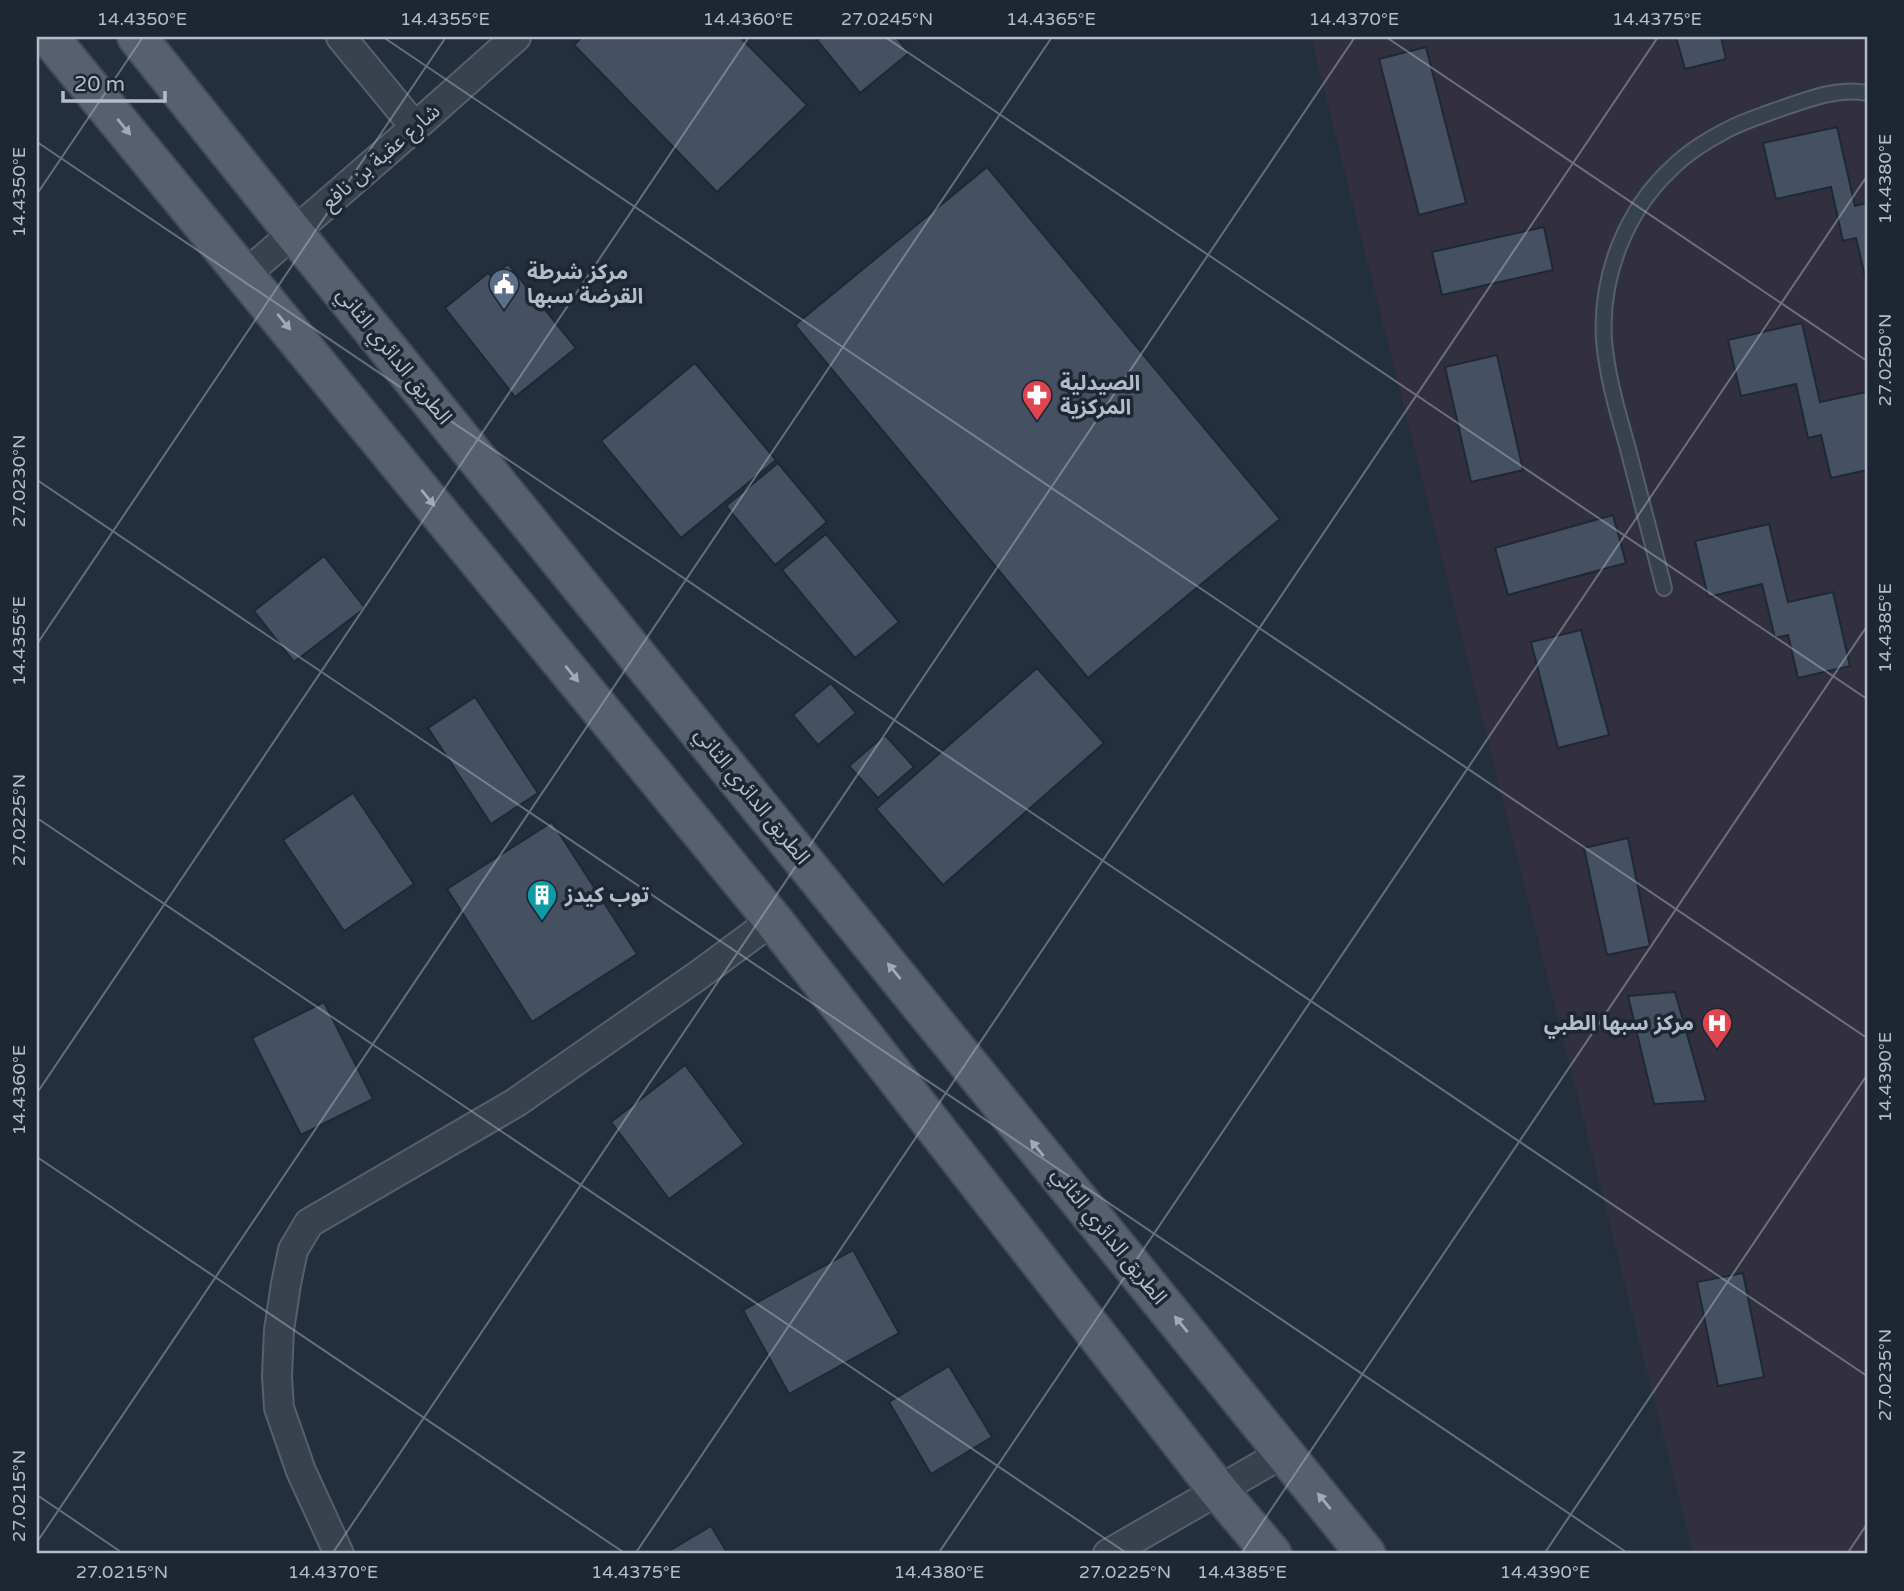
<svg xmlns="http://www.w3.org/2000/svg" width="1904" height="1591" viewBox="0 0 1904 1591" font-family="'Varela Round','Noto Sans Arabic',sans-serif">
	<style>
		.medical { fill: #32303f }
		.building { fill: #455162; stroke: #1f2835; stroke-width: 2 }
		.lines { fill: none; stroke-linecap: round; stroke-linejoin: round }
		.service-casing { stroke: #565f6c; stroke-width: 18 }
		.minor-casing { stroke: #565f6c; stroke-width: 32 }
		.primary-casing { stroke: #414a57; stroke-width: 42 }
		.service { stroke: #38414e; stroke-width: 14 }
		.minor { stroke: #38414e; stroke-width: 28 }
		.primary { stroke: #56606e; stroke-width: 38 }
		.oneway { fill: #a1aab7 }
		.ticks { fill: none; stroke: #b4bcc9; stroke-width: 2; stroke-opacity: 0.45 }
		.labels { text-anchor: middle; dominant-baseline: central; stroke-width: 7; stroke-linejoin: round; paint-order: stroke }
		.street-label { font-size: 21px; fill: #b4bcc9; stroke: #1d2633 }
		.poi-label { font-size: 21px; font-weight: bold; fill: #b4bcc9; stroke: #1d2633; text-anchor: start }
		.neatline { fill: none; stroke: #b4bcc9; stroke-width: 2.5 }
		.ticks-label { font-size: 18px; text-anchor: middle; fill: #b4bcc9 }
	</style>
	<rect width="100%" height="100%" fill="#242f3e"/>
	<path class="medical" d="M 1311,37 L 1867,37 L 1867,1554 L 1693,1554 Z"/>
	<g class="building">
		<path d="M 582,37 L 740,37 L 807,105 L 717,192 L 574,45 Z"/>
		<path d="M 821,37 L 896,37 L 909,53 L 860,93 L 817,40 Z"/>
		<path d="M 1676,37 L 1721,37 L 1726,59 L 1685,69 Z"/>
		<path d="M 1426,47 L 1466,203 L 1419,215 L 1379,59 Z"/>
		<path d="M 1837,127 L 1855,206 L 1867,203 L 1867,281 L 1866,281 L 1856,238 L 1843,241 L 1831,187 L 1776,199 L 1763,143 Z"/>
		<path d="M 987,167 L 1280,519 L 1088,678 L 795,325 Z"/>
		<path d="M 1544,227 L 1553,270 L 1442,295 L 1432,252 Z"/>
		<path d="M 508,264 L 576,348 L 515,397 L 445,308 L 488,273 L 492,277 Z"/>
		<path d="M 1802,323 L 1820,402 L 1866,392 L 1867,470 L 1831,478 L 1821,435 L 1808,438 L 1796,384 L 1741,396 L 1728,340 Z"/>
		<path d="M 1497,355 L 1523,470 L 1471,482 L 1445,367 Z"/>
		<path d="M 695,363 L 776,460 L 681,538 L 601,441 Z"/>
		<path d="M 778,463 L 827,522 L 775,565 L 726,506 Z"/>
		<path d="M 1613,515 L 1626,563 L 1508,595 L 1495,548 Z"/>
		<path d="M 1769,524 L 1788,602 L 1833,592 L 1850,666 L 1798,678 L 1788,635 L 1775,638 L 1762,584 L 1708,597 L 1695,541 Z"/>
		<path d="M 826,534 L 899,622 L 855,658 L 782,570 Z"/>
		<path d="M 324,556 L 365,608 L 294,662 L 254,611 Z"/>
		<path d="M 1581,630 L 1609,735 L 1558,748 L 1531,642 Z"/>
		<path d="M 1037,668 L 1104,743 L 943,885 L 876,809 Z"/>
		<path d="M 831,683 L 856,713 L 818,745 L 793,715 Z"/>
		<path d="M 475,697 L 538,793 L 491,824 L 428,728 Z"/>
		<path d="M 885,735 L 914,767 L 878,798 L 849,766 Z"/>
		<path d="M 353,793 L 414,884 L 344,931 L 283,840 Z"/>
		<path d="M 552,822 L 637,954 L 532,1022 L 447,889 Z"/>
		<path d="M 1628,838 L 1650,946 L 1607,955 L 1584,848 Z"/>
		<path d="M 1675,992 L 1706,1101 L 1654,1104 L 1628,996 Z"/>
		<path d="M 324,1002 L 373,1099 L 301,1135 L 252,1038 Z"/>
		<path d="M 685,1065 L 744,1144 L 669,1199 L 611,1122 Z"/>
		<path d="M 853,1250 L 899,1333 L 789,1394 L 743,1310 Z"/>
		<path d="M 1743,1273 L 1764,1377 L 1718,1386 L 1697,1282 Z"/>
		<path d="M 949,1366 L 992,1437 L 931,1474 L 889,1402 Z"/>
		<path d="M 711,1526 L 728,1554 L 664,1554 Z"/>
	</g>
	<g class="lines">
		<g class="service-casing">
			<path id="service" d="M 1664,588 C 1652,542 1640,495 1628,449 C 1618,413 1607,377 1604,340 C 1600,276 1626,210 1673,167 C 1688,152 1706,141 1725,131 C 1741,122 1758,117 1774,111 C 1804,101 1835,87 1867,93"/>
		</g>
		<g class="minor-casing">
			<g id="minor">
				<path d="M 341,37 L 415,127"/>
				<path d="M 245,275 L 415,127 L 516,37"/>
				<path d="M 339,1554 L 301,1471 L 279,1408 L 277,1376 L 279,1330 L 286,1284 L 293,1250 L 309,1223 L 515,1103 L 696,977 L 773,920"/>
				<path d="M 1108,1554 L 1285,1452"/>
			</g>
		</g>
		<g class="primary-casing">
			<g id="primary">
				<path d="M 49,37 L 773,920 L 1218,1490 L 1272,1554"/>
				<path d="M 137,37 L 294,233 L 1366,1554"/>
			</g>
		</g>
		<use href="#service" class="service"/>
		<use href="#minor" class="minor"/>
		<use href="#primary" class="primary"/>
	</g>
	<defs><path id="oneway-solid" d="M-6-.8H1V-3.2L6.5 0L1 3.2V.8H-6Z" transform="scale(1.75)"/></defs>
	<g class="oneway">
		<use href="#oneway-solid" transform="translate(124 127) rotate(51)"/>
		<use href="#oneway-solid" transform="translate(284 322) rotate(51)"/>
		<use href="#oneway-solid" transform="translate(428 498) rotate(51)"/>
		<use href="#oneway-solid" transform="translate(572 674) rotate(51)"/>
		<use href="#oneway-solid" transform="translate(894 971) rotate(-129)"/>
		<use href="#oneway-solid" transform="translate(1037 1148) rotate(-129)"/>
		<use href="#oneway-solid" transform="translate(1181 1324) rotate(-129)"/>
		<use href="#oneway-solid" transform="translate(1324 1501) rotate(-129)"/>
	</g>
	<path class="ticks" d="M 383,37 L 1867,1038M 885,37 L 1867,699M 1386,37 L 1867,361M 37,142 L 1867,1376M 37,194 L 143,37M 37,480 L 1629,1554M 37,644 L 446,37M 37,818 L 1128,1554M 37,1093 L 749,37M 37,1157 L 626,1554M 37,1495 L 124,1554M 37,1542 L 1052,37M 332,1554 L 1355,37M 635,1554 L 1658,37M 938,1554 L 1867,176M 1241,1554 L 1867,626M 1544,1554 L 1867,1075M 1847,1554 L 1867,1524"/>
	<defs>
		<g id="civic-pin" transform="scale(1.575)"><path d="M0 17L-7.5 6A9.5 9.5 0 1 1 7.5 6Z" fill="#5c6f8a" stroke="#1d2633"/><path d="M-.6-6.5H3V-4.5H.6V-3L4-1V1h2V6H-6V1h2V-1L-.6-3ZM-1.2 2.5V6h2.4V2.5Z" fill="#fff"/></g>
		<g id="pharmacy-pin" transform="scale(1.575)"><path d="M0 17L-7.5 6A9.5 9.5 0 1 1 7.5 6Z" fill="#e0444e" stroke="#1d2633"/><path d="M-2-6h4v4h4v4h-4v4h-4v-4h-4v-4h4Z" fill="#fff"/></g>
		<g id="building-pin" transform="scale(1.575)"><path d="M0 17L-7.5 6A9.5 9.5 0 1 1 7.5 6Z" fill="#0f9aa8" stroke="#1d2633"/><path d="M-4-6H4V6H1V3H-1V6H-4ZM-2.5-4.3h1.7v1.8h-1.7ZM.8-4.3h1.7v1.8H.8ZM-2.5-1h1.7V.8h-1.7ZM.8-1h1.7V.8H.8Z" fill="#fff"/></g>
		<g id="hospital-pin" transform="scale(1.575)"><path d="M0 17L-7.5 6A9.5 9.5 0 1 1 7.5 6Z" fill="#e0444e" stroke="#1d2633"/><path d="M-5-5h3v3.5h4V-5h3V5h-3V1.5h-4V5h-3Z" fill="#fff"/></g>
	</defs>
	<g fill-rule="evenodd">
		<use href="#civic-pin" x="504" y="284"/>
		<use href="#pharmacy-pin" x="1037" y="395"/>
		<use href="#building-pin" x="542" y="895"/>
		<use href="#hospital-pin" x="1717" y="1023"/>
	</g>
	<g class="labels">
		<g class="street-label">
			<text transform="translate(381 157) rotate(-41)">شارع عقبة بن نافع</text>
			<text transform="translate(394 356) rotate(51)">الطريق الدائري الثاني</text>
			<text transform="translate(752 796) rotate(51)">الطريق الدائري الثاني</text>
			<text transform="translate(1109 1236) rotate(51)">الطريق الدائري الثاني</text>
		</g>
		<g class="poi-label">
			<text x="527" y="272">مركز شرطة<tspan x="527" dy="24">القرضة سبها</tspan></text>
			<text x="1060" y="383">الصيدلية<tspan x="1060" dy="24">المركزية</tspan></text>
			<text x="565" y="895">توب كيدز</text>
			<text x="1694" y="1023" text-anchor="end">مركز سبها الطبي</text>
		</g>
	</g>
	<rect width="1904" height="1591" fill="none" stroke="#1d2633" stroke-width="77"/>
	<path d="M63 91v10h102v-10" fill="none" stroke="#b4bcc9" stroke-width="3.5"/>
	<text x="74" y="91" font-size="21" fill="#b4bcc9" stroke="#1d2633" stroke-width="5" paint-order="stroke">20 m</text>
	<rect x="38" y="38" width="1828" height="1514" class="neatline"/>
	<g class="ticks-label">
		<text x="142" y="25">14.4350°E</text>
		<text x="445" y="25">14.4355°E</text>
		<text x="748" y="25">14.4360°E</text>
		<text x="887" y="25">27.0245°N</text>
		<text x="1051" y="25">14.4365°E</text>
		<text x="1354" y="25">14.4370°E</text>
		<text x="1657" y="25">14.4375°E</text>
		<text transform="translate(1885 179) rotate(-90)" y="6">14.4380°E</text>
		<text transform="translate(19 192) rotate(-90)" y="6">14.4350°E</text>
		<text transform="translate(1885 360) rotate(-90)" y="6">27.0250°N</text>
		<text transform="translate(19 481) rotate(-90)" y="6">27.0230°N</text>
		<text transform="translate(1885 628) rotate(-90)" y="6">14.4385°E</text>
		<text transform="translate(19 641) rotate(-90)" y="6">14.4355°E</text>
		<text transform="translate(19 820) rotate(-90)" y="6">27.0225°N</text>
		<text transform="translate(1885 1077) rotate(-90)" y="6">14.4390°E</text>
		<text transform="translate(19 1090) rotate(-90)" y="6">14.4360°E</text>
		<text transform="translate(1885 1375) rotate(-90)" y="6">27.0235°N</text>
		<text transform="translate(19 1496) rotate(-90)" y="6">27.0215°N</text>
		<text x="122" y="1578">27.0215°N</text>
		<text x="333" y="1578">14.4370°E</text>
		<text x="636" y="1578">14.4375°E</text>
		<text x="939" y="1578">14.4380°E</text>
		<text x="1125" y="1578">27.0225°N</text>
		<text x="1242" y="1578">14.4385°E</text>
		<text x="1545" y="1578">14.4390°E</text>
	</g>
</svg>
